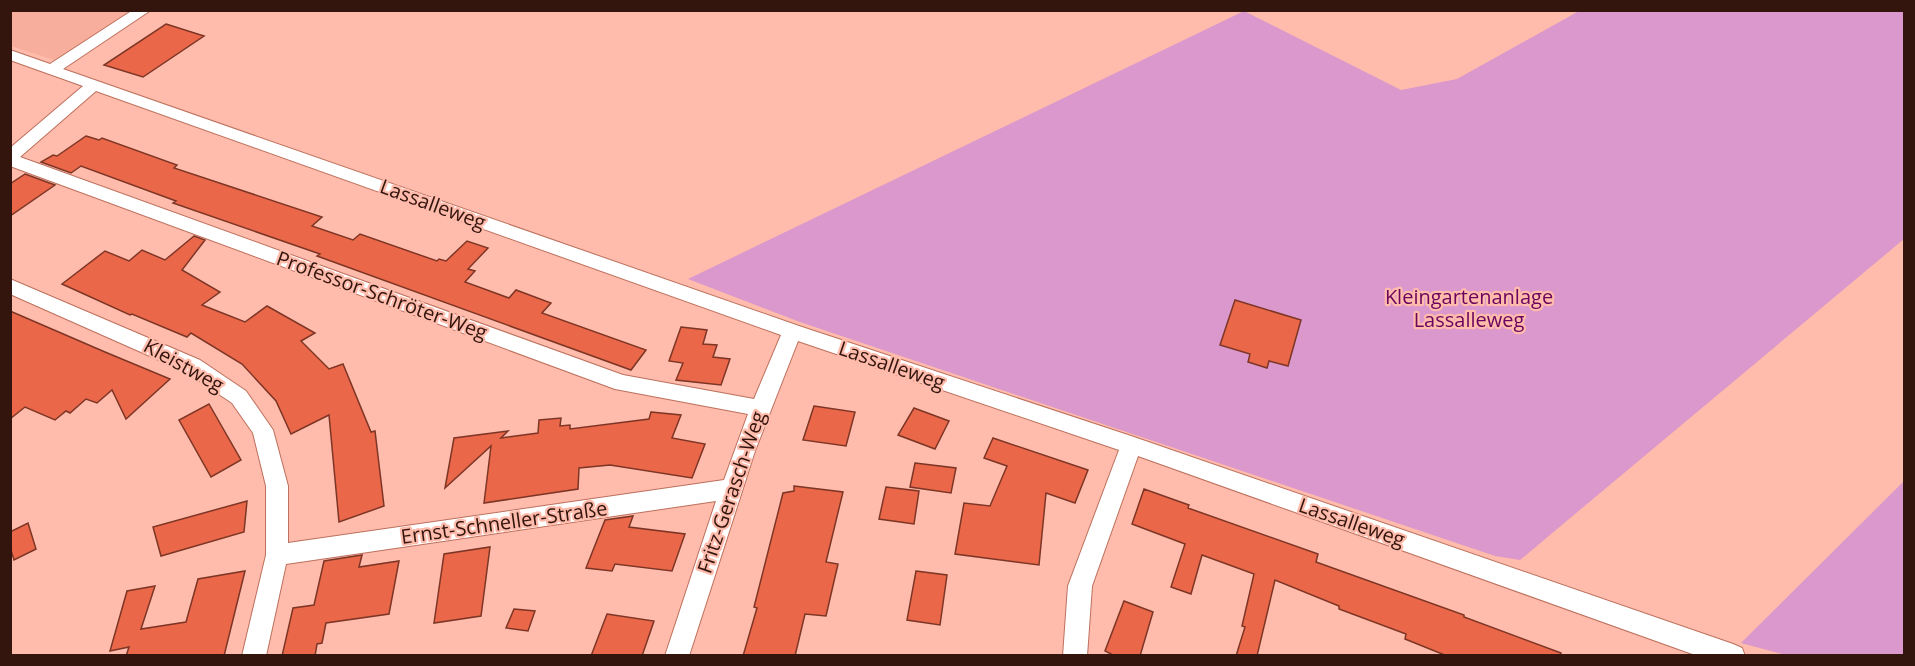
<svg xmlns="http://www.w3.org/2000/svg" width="1915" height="666" viewBox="0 0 1915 666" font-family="'Open Sans',sans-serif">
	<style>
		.built { fill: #f8ae9d }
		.green { fill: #da98cc }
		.building { fill: #ea6749; stroke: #7d3626; stroke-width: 1.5 }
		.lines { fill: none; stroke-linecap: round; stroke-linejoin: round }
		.street-casing { stroke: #bd705d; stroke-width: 2 }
		.street { fill: #fff; fill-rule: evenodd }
		.labels { text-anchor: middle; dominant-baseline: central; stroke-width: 4.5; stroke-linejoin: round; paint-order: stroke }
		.street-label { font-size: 20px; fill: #33150e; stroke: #ffbbab }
		.park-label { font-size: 20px; fill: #6b045f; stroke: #ffbbab }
	</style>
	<rect width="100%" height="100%" fill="#ffbbab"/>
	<path class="built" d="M 11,11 L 138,11 L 57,61 L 11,46 Z"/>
	<g class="green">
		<path d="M 1244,11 L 1401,90 L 1457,79 L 1579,11 L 1904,11 L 1904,239 L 1520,560 L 1495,556 L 800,322 L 688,279 Z"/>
		<path d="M 1904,481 L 1904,655 L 1786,655 L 1741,643 Z"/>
	</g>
	<g class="building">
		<path d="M 166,24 L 204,36 L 143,77 L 104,65 Z"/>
		<path d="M 86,136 L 99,140 L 102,138 L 177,165 L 174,168 L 322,217 L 312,226 L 353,240 L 360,234 L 437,261 L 439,259 L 446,261 L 467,241 L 488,248 L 468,269 L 475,271 L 465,282 L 509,298 L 516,290 L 551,303 L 542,313 L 646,350 L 631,370 L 317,256 L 320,254 L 173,203 L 176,201 L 81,166 L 71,173 L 41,162 L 53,155 L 57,156 Z"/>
		<path d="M 25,174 L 55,185 L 10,216 L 10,184 Z"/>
		<path d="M 194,236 L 205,240 L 182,270 L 220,292 L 202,305 L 245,322 L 267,306 L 315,333 L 301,341 L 329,369 L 343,364 L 371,432 L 375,431 L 384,506 L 339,522 L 329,415 L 291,434 L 276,401 L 242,364 L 191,333 L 187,337 L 132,314 L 130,315 L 62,284 L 105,251 L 129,261 L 142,250 L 165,260 Z"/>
		<path d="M 1235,300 L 1301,320 L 1288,366 L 1269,361 L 1267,368 L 1248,362 L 1250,354 L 1220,345 Z"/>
		<path d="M 10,311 L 105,352 L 170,379 L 126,419 L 112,390 L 97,403 L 86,399 L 70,413 L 66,411 L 55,420 L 25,407 L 10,419 Z"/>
		<path d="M 681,327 L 707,330 L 703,344 L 717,345 L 713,357 L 730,359 L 721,385 L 676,380 L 683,363 L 669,361 Z"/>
		<path d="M 209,404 L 241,460 L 211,477 L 179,420 Z"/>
		<path d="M 814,406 L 855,412 L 846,446 L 803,440 Z"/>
		<path d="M 914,408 L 949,421 L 935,449 L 898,435 Z"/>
		<path d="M 651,412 L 681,415 L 672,438 L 705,444 L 692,478 L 610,465 L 579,468 L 578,489 L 484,503 L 491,446 L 445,488 L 454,438 L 508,431 L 501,438 L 538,433 L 539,420 L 561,418 L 560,426 L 570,425 L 570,429 L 649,419 Z"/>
		<path d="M 993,438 L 1088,470 L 1075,503 L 1046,493 L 1039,565 L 955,554 L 964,503 L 990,506 L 1007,466 L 984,458 Z"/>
		<path d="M 915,463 L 956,468 L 951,493 L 910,487 Z"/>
		<path d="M 794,486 L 843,492 L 826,562 L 838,564 L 826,616 L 805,614 L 795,656 L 743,656 L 757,608 L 754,607 L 783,493 L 794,491 Z"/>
		<path d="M 886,487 L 919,491 L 914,524 L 879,519 Z"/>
		<path d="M 1144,489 L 1189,505 L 1188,508 L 1318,554 L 1316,562 L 1464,615 L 1464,617 L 1561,653 L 1560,656 L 1447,656 L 1405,639 L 1406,634 L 1339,609 L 1339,606 L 1275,580 L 1257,656 L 1236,656 L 1245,627 L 1242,626 L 1254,574 L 1202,555 L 1191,594 L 1171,587 L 1185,544 L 1132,524 Z"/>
		<path d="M 247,501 L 244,532 L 161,556 L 153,527 Z"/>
		<path d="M 633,516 L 629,527 L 685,534 L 672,571 L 615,564 L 612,571 L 586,568 L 605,520 Z"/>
		<path d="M 28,523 L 36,549 L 14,560 L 10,547 L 10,532 Z"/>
		<path d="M 490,547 L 481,616 L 434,623 L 444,554 Z"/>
		<path d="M 362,555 L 359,567 L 399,561 L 389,614 L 326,623 L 322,643 L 317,644 L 315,656 L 282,656 L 293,608 L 314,605 L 324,561 Z"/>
		<path d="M 245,571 L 224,656 L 126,656 L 129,647 L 110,651 L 127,591 L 155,586 L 141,629 L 186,622 L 198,579 Z"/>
		<path d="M 916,571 L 947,575 L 940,625 L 907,620 Z"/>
		<path d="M 1124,601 L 1153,612 L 1140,656 L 1115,656 L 1105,651 Z"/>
		<path d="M 514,609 L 535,611 L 528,631 L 506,628 Z"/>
		<path d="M 607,614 L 654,621 L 642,656 L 591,656 Z"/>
	</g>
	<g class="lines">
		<g class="street-casing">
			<path id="street" d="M 133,10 L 151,10 L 63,69 L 799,326 L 1131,436 L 1733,644 L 1742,648 L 1745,656 L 1698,656 L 1138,456 L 1092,586 L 1087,656 L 1063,656 L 1068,586 L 1119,450 L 798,341 L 755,451 L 689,656 L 665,656 L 716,501 L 286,564 L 266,656 L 242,656 L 266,555 L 266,486 L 253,433 L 232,403 L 186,372 L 10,294 L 10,279 L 200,360 L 246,391 L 273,430 L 288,486 L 288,543 L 724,480 L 748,414 L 615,389 L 10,166 L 10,148 L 83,86 L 10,60 L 10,50 L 50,64 ZM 96,91 L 781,335 L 754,399 L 623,375 L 20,157 Z"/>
		</g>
		<use href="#street" class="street"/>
	</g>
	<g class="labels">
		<g class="street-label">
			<text transform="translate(433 204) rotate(20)">Lassalleweg</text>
			<text transform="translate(382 295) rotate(20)">Professor-Schröter-Weg</text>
			<text transform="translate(184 365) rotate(29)">Kleistweg</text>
			<text transform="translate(892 365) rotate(19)">Lassalleweg</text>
			<text transform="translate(731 492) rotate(-71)">Fritz-Gerasch-Weg</text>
			<text transform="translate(504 522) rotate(-8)">Ernst-Schneller-Straße</text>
			<text transform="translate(1352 522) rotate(19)">Lassalleweg</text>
		</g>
		<g class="park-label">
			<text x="1469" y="296">Kleingartenanlage<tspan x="1469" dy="23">Lassalleweg</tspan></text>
		</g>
	</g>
	<rect width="1915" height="666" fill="none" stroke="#33150e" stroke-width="24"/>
</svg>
